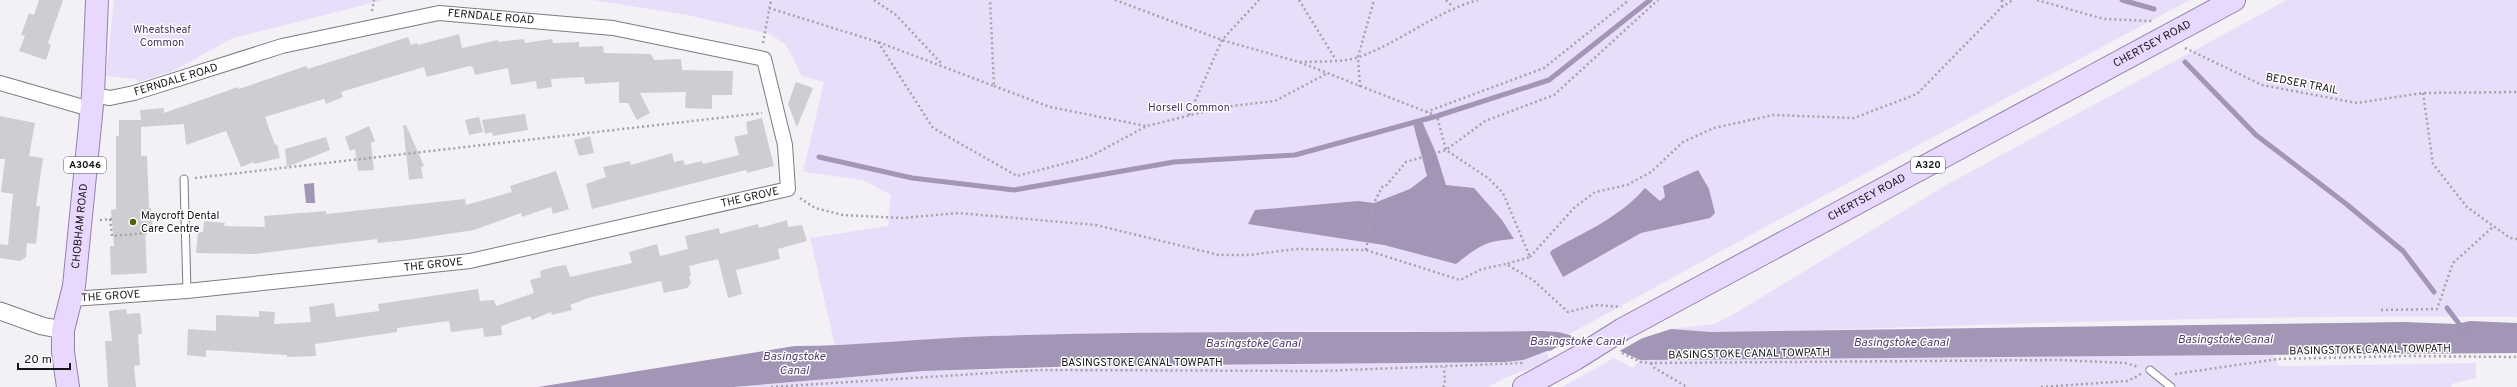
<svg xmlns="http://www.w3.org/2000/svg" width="2517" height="387" viewBox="0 0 2517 387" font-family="Overpass,sans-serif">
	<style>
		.green { fill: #e9defa }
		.water { fill: #a295b6 }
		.pier { fill: #f3f1f6 }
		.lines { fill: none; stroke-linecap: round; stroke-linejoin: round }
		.stream { stroke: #a295b6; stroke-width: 5 }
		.building { fill: #cfcdd2 }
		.service-casing { stroke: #7d7b80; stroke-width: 9 }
		.minor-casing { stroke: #7d7b80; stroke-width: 16 }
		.tertiary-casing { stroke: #7d7b80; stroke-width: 19 }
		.primary-casing { stroke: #9482ac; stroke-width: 24 }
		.path { stroke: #a4a2a6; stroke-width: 2.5; stroke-dasharray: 2 3; stroke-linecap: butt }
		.service { stroke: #fff; stroke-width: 7 }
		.minor { stroke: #fff; stroke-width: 14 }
		.tertiary { stroke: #fff; stroke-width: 17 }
		.primary { stroke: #e8d8fe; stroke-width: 22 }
		.primary-bridge-casing { stroke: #9482ac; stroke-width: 24; stroke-linecap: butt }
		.primary-bridge { stroke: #e8d8fe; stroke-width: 22 }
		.poi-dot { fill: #4f640f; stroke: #fff; stroke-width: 1.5 }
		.labels { text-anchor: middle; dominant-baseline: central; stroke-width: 3; stroke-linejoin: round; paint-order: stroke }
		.shield { fill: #fff; stroke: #5b5a5c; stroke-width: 1 }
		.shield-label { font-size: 10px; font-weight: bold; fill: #151416 }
		.street-label { font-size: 11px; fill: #151416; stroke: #fff }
		.park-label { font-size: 11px; fill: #4b3664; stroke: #fff }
		.poi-label { font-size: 11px; fill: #151416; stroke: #fff; text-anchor: start }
		.water-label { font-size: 12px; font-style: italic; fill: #503b6a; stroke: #fff }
	</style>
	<rect width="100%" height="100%" fill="#f3f1f6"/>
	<g class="green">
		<path d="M 114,0 L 384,0 L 233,38 L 171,72 L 138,82 L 136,79 L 106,76 Z"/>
		<path d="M 593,0 L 2190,0 L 1769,225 L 1568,335 L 1541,331 L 1185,332 L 988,336 L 835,346 L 810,238 L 888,226 L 891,195 L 863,180 L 803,172 L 824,82 L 802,76 L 786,45 L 770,34 L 687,15 Z"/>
		<path d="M 2287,0 L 2517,0 L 2517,317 C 2265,314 2013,324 1761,332 L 1711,332 L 1671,329 L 1714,324 L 1734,314 L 1946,185 Z"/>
		<path d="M 1547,351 L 1550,362 L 1507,377 L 1488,387 L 733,387 L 923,371 L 1523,360 Z"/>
		<path d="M 2274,355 L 2278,366 L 2476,363 L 2476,378 L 2451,384 L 2452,387 L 1562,387 L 1614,358 L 1633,368 L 1640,360 Z"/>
	</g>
	<g class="water">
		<path d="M 1422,121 L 1436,153 L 1446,185 L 1474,188 L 1502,220 L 1514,239 C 1485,241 1479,246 1456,264 L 1384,245 L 1248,224 L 1255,210 L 1358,201 L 1374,203 L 1410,189 L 1427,176 L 1413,123 Z"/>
		<path d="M 1698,170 L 1709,189 L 1715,213 L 1710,218 L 1641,233 L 1563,277 L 1550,253 L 1552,250 C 1585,232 1620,217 1645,188 L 1660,201 L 1665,197 L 1663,186 Z"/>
		<path d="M 314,183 L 315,203 L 306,203 L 304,184 Z"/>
		<path d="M 2470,321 L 2517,323 L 2517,353 L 1640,360 L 1620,351 L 1547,351 L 1523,360 L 1505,362 L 1085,366 L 923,371 L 733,387 L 538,387 L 795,346 C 860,346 925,338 990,336 C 1174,330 1357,333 1541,331 L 1559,332 L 1579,338 L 1643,338 L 1671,329 L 1711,332 L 2404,322 L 2456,324 Z"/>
	</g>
	<path class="pier" d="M 1648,335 L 1614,354 L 1548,353 L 1541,356 L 1577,336 Z"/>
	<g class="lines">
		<g class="stream">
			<path d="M 2122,0 L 2154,9"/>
			<path d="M 2185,62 L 2256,135 L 2345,203 L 2403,251 L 2434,292"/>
			<path d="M 819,157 L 912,178 L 1014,190 L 1174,162 L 1295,155 L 1437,116 L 1549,80 L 1650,0"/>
			<path d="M 2447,308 L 2463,329"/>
		</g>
	</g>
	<g class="building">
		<path d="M 39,0 L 63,0 L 48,43 L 51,45 L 46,60 L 19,51 L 25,36 L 21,35 L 29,13 L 34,15 Z"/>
		<path d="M 459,34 L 462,48 L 498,40 L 498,42 L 524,39 L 525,43 L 552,39 L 553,43 L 579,42 L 579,47 L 603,46 L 604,53 L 651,54 L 654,60 L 681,59 L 682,70 L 733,71 L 732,95 L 712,95 L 712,109 L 685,108 L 686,92 L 640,93 L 650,113 L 637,120 L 628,103 L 619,103 L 619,82 L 585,84 L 584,77 L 551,79 L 552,87 L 537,89 L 536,81 L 511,85 L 508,68 L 475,75 L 473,67 L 469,66 L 427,77 L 424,67 L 341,92 L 343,97 L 326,104 L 324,99 L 265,117 L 275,145 L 277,144 L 280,158 L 254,164 L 254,162 L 241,167 L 226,131 L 186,145 L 184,124 L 141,127 L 141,156 L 147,156 L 149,208 L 151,208 L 153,228 L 145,229 L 147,273 L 111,275 L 110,246 L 114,246 L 111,210 L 116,209 L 116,136 L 119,136 L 119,120 L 141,120 L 140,110 L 164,108 L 164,113 L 238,87 L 239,89 L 306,66 L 308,69 L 408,37 L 411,45 L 417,43 L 418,45 Z"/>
		<path d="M 796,82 L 813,88 L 797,127 L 788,104 Z"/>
		<path d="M 525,114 L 528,130 L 493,136 L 492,132 L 485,134 L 482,120 Z"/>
		<path d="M 0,116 L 35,123 L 29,156 L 43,158 L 36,206 L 40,206 L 36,244 L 27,243 L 26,257 L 20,261 L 0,258 L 0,244 L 8,245 L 13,194 L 1,192 L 5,159 L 0,159 Z"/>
		<path d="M 479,117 L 483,132 L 469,135 L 465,120 Z"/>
		<path d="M 762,118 L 774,166 L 747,173 L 746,170 L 592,209 L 586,184 L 606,177 L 603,167 L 630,161 L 631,165 L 672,153 L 674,162 L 683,160 L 685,165 L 702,161 L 703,164 L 739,155 L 734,137 L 748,134 L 746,122 Z"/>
		<path d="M 403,125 L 406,125 L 424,166 L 421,167 L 423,178 L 409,180 Z"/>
		<path d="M 369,126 L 375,141 L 371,143 L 374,170 L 358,171 L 355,149 L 350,151 L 345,137 Z"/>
		<path d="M 590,136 L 594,153 L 579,156 L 574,140 Z"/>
		<path d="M 326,137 L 330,150 L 287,167 L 285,149 Z"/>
		<path d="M 556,171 L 569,209 L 553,214 L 551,207 L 522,217 L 521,213 L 474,230 L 407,240 L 378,243 L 377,239 L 255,254 L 196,253 L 198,232 L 203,232 L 204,221 L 225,223 L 224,226 L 265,227 L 264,216 L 326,211 L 326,214 L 465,199 L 466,205 L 512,192 L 510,186 Z"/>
		<path d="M 787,220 L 788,227 L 802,225 L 807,241 L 778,249 L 780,259 L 736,270 L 742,294 L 728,298 L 718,259 L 689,266 L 691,276 L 689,277 L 691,283 L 687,288 L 664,293 L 661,281 L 588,298 L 570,305 L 572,310 L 552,315 L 551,312 L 532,320 L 530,316 L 501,326 L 502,335 L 484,337 L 483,328 L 451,332 L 449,321 L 397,328 L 397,332 L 315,344 L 316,356 L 287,357 L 287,355 L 206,350 L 206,357 L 187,355 L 188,329 L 216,331 L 216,315 L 259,317 L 259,311 L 275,312 L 274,324 L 311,322 L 309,307 L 334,303 L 336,317 L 379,311 L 378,304 L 478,289 L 480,301 L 494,300 L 496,306 L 534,293 L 530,280 L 541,277 L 540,271 L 553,267 L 566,265 L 570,277 L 632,263 L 629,252 L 657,244 L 660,256 L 688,249 L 685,236 L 719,228 L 720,234 L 758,224 L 759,228 Z"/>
		<path d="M 126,309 L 127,314 L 140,313 L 142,334 L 138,334 L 140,365 L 134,366 L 136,387 L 108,387 L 105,341 L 112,341 L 109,311 Z"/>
	</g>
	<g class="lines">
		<g class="service-casing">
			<g id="service">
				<path d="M 184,179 L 187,291"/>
				<path d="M 2150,370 L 2171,387"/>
			</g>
		</g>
		<g class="minor-casing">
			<g id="minor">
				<path d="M 0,83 L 90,109"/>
				<path id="s1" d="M 72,299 L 187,291 L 470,261 L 788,189 L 785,145 L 764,59 L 613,28 L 439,13 L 282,46 L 134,93 L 110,98 L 93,95"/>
			</g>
		</g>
		<g class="tertiary-casing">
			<path id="tertiary" d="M 0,311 L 42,326 L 63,330"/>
		</g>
		<g class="primary-casing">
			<g id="primary">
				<path id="s2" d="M 1623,329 L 2234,0"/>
				<path id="s3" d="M 68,387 L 63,352 L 63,330 L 74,286 L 93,95 L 97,0"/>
				<path d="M 1524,387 L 1575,359"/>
			</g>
		</g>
		<g class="path">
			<path d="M 874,0 L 896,15 L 942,64"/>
			<path d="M 1115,0 L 1222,40 L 1299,62 L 1437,116 L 1446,150 L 1488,178 L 1503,193 L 1530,257 L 1506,264"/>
			<path d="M 1299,0 L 1336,60"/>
			<path d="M 1446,0 L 1453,7"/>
			<path d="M 2002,0 L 2002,7"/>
			<path d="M 2037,0 L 2104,19 L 2152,21"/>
			<path d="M 769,8 L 878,42 L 994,86 L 990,0"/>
			<path d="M 372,11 L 374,0"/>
			<path d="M 878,42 L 933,128 L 1017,176 L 1089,157 L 1147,126 L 1223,107 L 1275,101 L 1326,74"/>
			<path d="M 763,43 L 771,0"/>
			<path d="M 2185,48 L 2262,85 L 2357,103 L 2423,93 L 2517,92"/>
			<path d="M 1300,62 C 1319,61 1341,63 1359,57 C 1401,42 1435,12 1478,0"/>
			<path d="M 994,86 L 1050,107 L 1146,126"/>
			<path d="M 1360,87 L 1358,57 L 1374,0"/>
			<path d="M 2423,93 L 2433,164 L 2467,207 L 2510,238 L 2517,239"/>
			<path d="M 1426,112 L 1544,68 L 1629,0"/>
			<path d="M 1189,115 L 1222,40 L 1259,0"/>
			<path d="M 195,178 L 762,113"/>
			<path d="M 800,198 L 815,208 L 843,215 L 902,218 L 958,213 L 1096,225 L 1219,255 L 1250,255 L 1295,249 L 1366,250 L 1460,280 L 1482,269 L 1506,264 L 1533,280 L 1568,312 L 1596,305 L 1621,307"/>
			<path d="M 110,219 L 112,236 L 147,233 L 156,226"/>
			<path d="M 100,220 L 113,219"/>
			<path d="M 1366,250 L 1374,203 L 1382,187 L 1385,187 L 1406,162 L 1446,150 L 1485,121 L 1554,95 L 1658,0"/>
			<path d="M 1530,257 L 1574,208 L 1595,192 L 1627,185 L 1651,172 L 1683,142 L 1714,128 L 1773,115 L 1854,118 L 1917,94 L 2002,7 L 2013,0"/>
			<path d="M 2381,310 L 2437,309 L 2453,263 L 2494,226"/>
			<path d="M 1622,353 L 1641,362 L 1651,363 L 2061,360 L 2125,363 L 2139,367"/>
			<path d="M 1651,363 L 1653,367 L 1687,387"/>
			<path d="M 2175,374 L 2278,359 L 2405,356 L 2517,357"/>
			<path d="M 771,387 L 1038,370 L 1322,371 L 1524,363"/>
			<path d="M 1443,387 L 1445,384 L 1444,367"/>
			<path d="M 2041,387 L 2128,381 L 2141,374"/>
		</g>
		<use href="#service" class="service"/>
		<use href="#minor" class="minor"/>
		<use href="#tertiary" class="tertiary"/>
		<use href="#primary" class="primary"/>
		<g class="primary-bridge-casing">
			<path id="primary-bridge" d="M 1575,359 L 1623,329"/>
		</g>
		<use href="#primary-bridge" class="primary-bridge"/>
	</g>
	<circle class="poi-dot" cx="133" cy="222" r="4"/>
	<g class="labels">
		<g class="shield">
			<rect x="64" y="157" width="42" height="16" rx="3"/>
			<rect x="1911" y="157" width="34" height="16" rx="3"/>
		</g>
		<g class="shield-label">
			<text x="85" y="165">A3046</text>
			<text x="1928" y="165">A320</text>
		</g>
		<g class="street-label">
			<text transform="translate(491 17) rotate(5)">FERNDALE ROAD</text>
			<text stroke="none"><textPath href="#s2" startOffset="601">CHERTSEY ROAD</textPath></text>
			<text transform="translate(176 80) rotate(-17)">FERNDALE ROAD</text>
			<text transform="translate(2302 84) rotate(11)">BEDSER TRAIL</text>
			<text stroke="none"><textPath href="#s1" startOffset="687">THE GROVE</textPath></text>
			<text stroke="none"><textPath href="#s2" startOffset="277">CHERTSEY ROAD</textPath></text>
			<text stroke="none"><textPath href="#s3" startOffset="163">CHOBHAM ROAD</textPath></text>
			<text stroke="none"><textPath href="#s1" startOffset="363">THE GROVE</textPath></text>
			<text stroke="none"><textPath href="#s1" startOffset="39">THE GROVE</textPath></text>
			<text transform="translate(2370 350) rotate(-1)">BASINGSTOKE CANAL TOWPATH</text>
			<text transform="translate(1749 354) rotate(-1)">BASINGSTOKE CANAL TOWPATH</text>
			<text x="1142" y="363">BASINGSTOKE CANAL TOWPATH</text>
		</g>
		<g class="park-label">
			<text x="162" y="30">Wheatsheaf<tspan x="162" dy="13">Common</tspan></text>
			<text x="1189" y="108">Horsell Common</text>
		</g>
		<g class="poi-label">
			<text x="141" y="216">Maycroft Dental<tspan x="141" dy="13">Care Centre</tspan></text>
		</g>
		<g class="water-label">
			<text x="2225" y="340">Basingstoke Canal</text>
			<text x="1577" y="342">Basingstoke Canal</text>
			<text x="1901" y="343">Basingstoke Canal</text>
			<text x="1253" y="344">Basingstoke Canal</text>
			<text x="794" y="357">Basingstoke<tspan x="794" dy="14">Canal</tspan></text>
		</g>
	</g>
	<path d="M18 363v6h52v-6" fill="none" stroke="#151416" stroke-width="2"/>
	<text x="24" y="363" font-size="12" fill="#151416" stroke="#ffffff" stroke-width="3" paint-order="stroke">20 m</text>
</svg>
